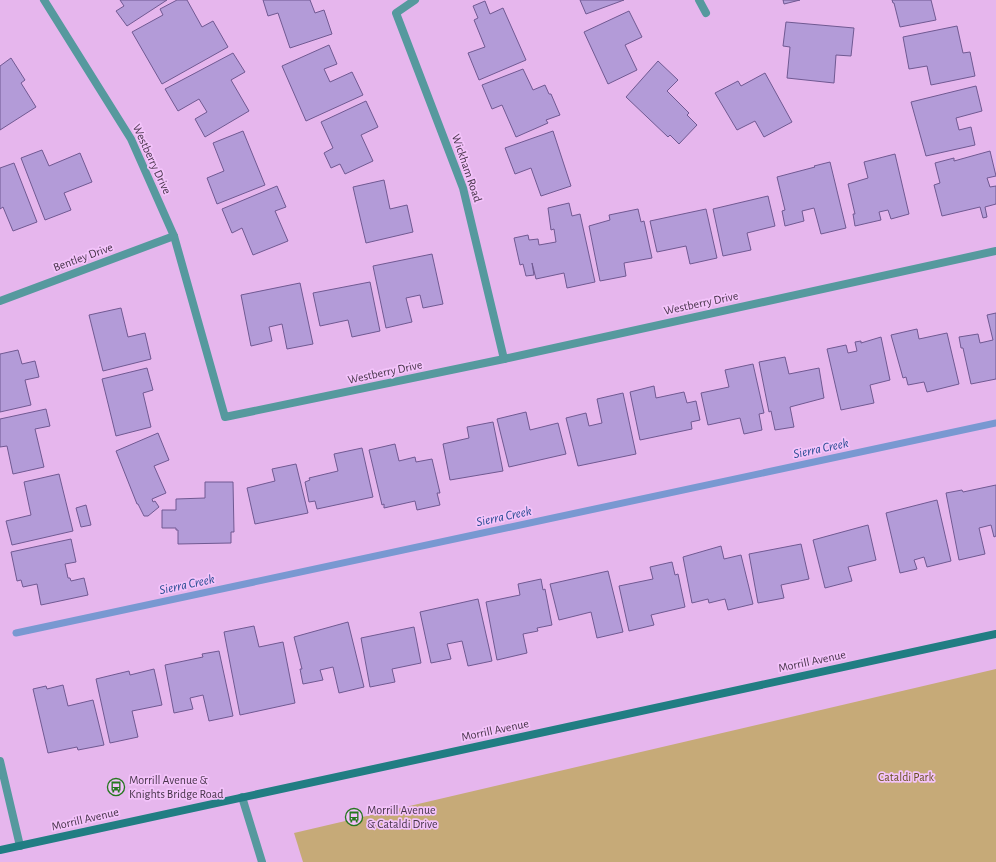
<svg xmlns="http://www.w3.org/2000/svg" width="996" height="862" viewBox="0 0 996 862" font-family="'Alegreya Sans',sans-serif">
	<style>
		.green { fill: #c6aa78 }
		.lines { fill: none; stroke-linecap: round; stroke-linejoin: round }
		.stream { stroke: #7998d1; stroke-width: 7 }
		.building { fill: #b39bd8; stroke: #705992 }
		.street { stroke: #56999e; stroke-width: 8 }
		.secondary { stroke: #217d83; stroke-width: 8 }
		.labels { text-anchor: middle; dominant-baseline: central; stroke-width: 3.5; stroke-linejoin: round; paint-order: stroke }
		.street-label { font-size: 12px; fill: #48354b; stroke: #f3c3fa }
		.park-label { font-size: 12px; fill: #695120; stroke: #f3c3fa }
		.poi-label { font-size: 12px; fill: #48354b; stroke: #f3c3fa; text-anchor: start }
		.water-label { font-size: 13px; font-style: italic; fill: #2a4e94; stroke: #f3c3fa }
	</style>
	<rect width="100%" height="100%" fill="#e6b6ed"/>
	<path class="green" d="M 996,669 L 996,862 L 303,862 L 294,833 Z"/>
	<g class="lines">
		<path class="stream" d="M 16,633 L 996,423"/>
	</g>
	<g class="building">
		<path d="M 120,0 L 167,0 L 127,26 L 116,11 L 124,6 Z"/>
		<path d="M 177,0 L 187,0 L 202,27 L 213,21 L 228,47 L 162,84 L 132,32 L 163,15 L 160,9 Z"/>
		<path d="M 263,0 L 310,0 L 315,13 L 324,10 L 332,34 L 290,48 L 278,13 L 268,16 Z"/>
		<path d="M 580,0 L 624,0 L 586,14 Z"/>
		<path d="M 783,0 L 800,0 L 784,4 Z"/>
		<path d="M 892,0 L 931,0 L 936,20 L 900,27 L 894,3 L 893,3 Z"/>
		<path d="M 485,1 L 490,14 L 503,8 L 526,60 L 479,80 L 468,53 L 485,47 L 474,20 L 478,18 L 473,6 Z"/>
		<path d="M 629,11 L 642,37 L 625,45 L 637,70 L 608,84 L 584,32 Z"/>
		<path d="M 786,22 L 854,28 L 851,56 L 836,55 L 834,83 L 787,78 L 790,47 L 783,46 Z"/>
		<path d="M 957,26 L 963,53 L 970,52 L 975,76 L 931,85 L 927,66 L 909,69 L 903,37 Z"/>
		<path d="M 329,45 L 337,64 L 324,69 L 330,82 L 352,72 L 363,95 L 306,121 L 282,66 Z"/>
		<path d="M 233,53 L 245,72 L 231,80 L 249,111 L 205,137 L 195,119 L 207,112 L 199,99 L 178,111 L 165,89 Z"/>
		<path d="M 11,58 L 25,80 L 21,83 L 36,107 L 0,130 L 0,66 Z"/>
		<path d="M 658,61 L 678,80 L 667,91 L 689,113 L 687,115 L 697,125 L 679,144 L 670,135 L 668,137 L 626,97 Z"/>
		<path d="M 523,69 L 533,90 L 545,85 L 549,94 L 551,94 L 560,115 L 546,120 L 548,123 L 516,137 L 502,105 L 492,109 L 482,85 Z"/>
		<path d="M 765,73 L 792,122 L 764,137 L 755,121 L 737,130 L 715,93 L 738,81 L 741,86 Z"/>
		<path d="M 976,86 L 982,111 L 956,118 L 959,130 L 971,127 L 975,145 L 926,156 L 911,102 Z"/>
		<path d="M 366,101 L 378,127 L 361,135 L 373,161 L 345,174 L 340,164 L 331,168 L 324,153 L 333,148 L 321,122 Z"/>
		<path d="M 243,131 L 265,185 L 217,204 L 207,178 L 224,171 L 213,143 Z"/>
		<path d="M 553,131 L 571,186 L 541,196 L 531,168 L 515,174 L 505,148 Z"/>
		<path d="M 42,150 L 49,166 L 80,153 L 92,182 L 64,193 L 71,210 L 45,220 L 21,158 Z"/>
		<path d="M 990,151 L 996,176 L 987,178 L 990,187 L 996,186 L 996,204 L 985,207 L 987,217 L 983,218 L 980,207 L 942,216 L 934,185 L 940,183 L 935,163 L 954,158 L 954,161 Z"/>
		<path d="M 895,154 L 909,214 L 891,219 L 888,210 L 879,212 L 881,220 L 855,226 L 853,214 L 855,214 L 848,184 L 868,178 L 864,162 Z"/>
		<path d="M 830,162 L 846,228 L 821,234 L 814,208 L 802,211 L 804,221 L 785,226 L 782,211 L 785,210 L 777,177 L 815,167 L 814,166 Z"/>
		<path d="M 14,163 L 37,222 L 13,231 L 3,207 L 0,209 L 0,168 Z"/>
		<path d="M 384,180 L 390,209 L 407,205 L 413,232 L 366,243 L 353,187 Z"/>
		<path d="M 277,186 L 286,207 L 275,211 L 288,241 L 253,255 L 242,228 L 232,233 L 222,209 Z"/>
		<path d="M 768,196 L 775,226 L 747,233 L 751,250 L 723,256 L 713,209 Z"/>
		<path d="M 569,203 L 572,216 L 580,214 L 595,282 L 567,288 L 564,273 L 536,279 L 532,263 L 534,275 L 526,276 L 523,264 L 520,265 L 514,238 L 528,235 L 529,240 L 538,239 L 539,245 L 556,242 L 554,229 L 551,230 L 548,208 Z"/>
		<path d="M 638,209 L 641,222 L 644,221 L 652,258 L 624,263 L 626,276 L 600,281 L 589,226 L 610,220 L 609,215 Z"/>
		<path d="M 706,209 L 717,258 L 690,264 L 686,246 L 657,252 L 650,221 Z"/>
		<path d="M 432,254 L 443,304 L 423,308 L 420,295 L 406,298 L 412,322 L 386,328 L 373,266 Z"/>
		<path d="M 370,282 L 380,331 L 352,337 L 348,320 L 320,326 L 313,293 Z"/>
		<path d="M 300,283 L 313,344 L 287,349 L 282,324 L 269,327 L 272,341 L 251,346 L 241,295 Z"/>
		<path d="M 121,308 L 128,337 L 145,333 L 151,359 L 103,371 L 89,315 Z"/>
		<path d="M 996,313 L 996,379 L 971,384 L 963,348 L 961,348 L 959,337 L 978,334 L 980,343 L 993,340 L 987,315 Z"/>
		<path d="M 917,329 L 919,339 L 947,333 L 959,384 L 927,392 L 924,382 L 908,385 L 906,377 L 903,378 L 891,335 Z"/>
		<path d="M 881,337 L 890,380 L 870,385 L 874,403 L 841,410 L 827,349 L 846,345 L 848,353 L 857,351 L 855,342 L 861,341 L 861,343 Z"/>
		<path d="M 18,350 L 22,364 L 35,361 L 39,377 L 25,380 L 31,405 L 0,412 L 0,354 Z"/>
		<path d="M 785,357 L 789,374 L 819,368 L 824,398 L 790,407 L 794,427 L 775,430 L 771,411 L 769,412 L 759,362 Z"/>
		<path d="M 753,364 L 764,413 L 759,414 L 762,430 L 744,434 L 740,418 L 708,425 L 701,393 L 729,387 L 725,370 Z"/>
		<path d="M 147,368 L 153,390 L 143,393 L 151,427 L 116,436 L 102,379 Z"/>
		<path d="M 654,386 L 656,398 L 684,392 L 687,403 L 696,401 L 700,420 L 691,422 L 692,429 L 640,440 L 630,392 Z"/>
		<path d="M 623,393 L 636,454 L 578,466 L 566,418 L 586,413 L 589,426 L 602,423 L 597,399 Z"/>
		<path d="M 46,409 L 50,426 L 35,429 L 44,467 L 13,474 L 7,446 L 0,447 L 0,419 Z"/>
		<path d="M 526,412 L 530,430 L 558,423 L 566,454 L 509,467 L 497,419 Z"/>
		<path d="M 493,422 L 503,471 L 450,480 L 443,444 L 469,438 L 467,427 Z"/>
		<path d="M 158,433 L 169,460 L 154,466 L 166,493 L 152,499 L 153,502 L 155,501 L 159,507 L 148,516 L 144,516 L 138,504 L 137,504 L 116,451 Z"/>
		<path d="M 395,444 L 399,461 L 415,457 L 416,462 L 432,459 L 440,493 L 437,493 L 440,505 L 417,510 L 415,501 L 384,508 L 384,504 L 382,505 L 369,450 Z"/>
		<path d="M 362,448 L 373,497 L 317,509 L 315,501 L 309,502 L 305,482 L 310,480 L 309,478 L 338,471 L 334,454 Z"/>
		<path d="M 296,464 L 308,513 L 255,524 L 247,488 L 275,481 L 272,469 Z"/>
		<path d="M 59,474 L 73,531 L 12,545 L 6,521 L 31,515 L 24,482 Z"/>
		<path d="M 205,482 L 233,482 L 234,532 L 231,532 L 231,543 L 178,544 L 178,530 L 176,530 L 176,528 L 162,528 L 162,510 L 176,510 L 176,499 L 205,498 Z"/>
		<path d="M 996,485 L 996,536 L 994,537 L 991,525 L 979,528 L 985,554 L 959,560 L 946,493 L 962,490 L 963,492 Z"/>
		<path d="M 937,500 L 951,561 L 927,567 L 924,557 L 914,560 L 917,569 L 900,573 L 886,513 Z"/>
		<path d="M 86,505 L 91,525 L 81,527 L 76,508 Z"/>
		<path d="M 868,525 L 876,560 L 848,567 L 852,581 L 825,588 L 813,540 Z"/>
		<path d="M 71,539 L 76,562 L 65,564 L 68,578 L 70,578 L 71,581 L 84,578 L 88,595 L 41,605 L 37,584 L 23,587 L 21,580 L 17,581 L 11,552 Z"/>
		<path d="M 801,544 L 809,579 L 781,585 L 784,598 L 758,603 L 749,554 Z"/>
		<path d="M 721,546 L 724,559 L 741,555 L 753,604 L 728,610 L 725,599 L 709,603 L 708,599 L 692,603 L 683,557 Z"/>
		<path d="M 672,562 L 675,575 L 678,574 L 685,607 L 651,615 L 654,625 L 629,631 L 619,586 L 653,579 L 650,567 Z"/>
		<path d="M 608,571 L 623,632 L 597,638 L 591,612 L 559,620 L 550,584 Z"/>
		<path d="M 541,579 L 543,590 L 545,589 L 552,625 L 537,628 L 538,631 L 523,634 L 527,653 L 497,660 L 486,602 L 520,595 L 518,584 Z"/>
		<path d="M 478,599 L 492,661 L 468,666 L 462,641 L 447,644 L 451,659 L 431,663 L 420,612 Z"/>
		<path d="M 348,622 L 364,687 L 339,693 L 333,667 L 320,670 L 323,680 L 303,684 L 300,669 L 302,669 L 294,637 Z"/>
		<path d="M 254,626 L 259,647 L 283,642 L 295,703 L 240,715 L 224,632 Z"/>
		<path d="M 414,627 L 421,663 L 392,669 L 395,682 L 370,687 L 361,638 Z"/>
		<path d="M 219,651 L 233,716 L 209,721 L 203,695 L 190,698 L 193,709 L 174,713 L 165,665 L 203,657 L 202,654 Z"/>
		<path d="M 154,669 L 162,705 L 132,711 L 138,737 L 110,743 L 96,679 L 129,671 L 130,675 Z"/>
		<path d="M 63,685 L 68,706 L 93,700 L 104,745 L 78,750 L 77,747 L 48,753 L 33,689 L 46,686 L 47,689 Z"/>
	</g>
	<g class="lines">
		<g class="street">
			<path d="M 44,0 L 131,139 L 174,236 L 225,417 L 504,359 L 996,251"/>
			<path d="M 415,0 L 396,13 L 463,188 L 504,359"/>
			<path d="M 699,0 L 706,13"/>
			<path d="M 0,301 L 174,236"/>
			<path d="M 0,761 L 20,846"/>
			<path d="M 242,797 L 262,862"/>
		</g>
		<path class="secondary" d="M 0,850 L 996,634"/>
	</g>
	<defs>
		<g id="bus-ring" transform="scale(0.9)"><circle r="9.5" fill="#f3c3fa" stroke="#267720" stroke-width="1.5"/><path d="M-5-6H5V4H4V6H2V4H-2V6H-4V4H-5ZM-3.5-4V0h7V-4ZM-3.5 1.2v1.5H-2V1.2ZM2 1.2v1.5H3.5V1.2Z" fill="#267720"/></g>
	</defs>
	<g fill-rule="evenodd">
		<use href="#bus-ring" x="116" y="787"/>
		<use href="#bus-ring" x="354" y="817"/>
	</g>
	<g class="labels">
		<g class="street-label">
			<text transform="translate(152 159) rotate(65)">Westberry Drive</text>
			<text transform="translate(467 168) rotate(71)">Wickham Road</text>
			<text transform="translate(83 257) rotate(-20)">Bentley Drive</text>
			<text transform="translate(701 303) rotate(-12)">Westberry Drive</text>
			<text transform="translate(385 372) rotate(-12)">Westberry Drive</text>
			<text transform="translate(812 661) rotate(-12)">Morrill Avenue</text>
			<text transform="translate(495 730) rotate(-12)">Morrill Avenue</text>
			<text transform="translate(85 819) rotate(-13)">Morrill Avenue</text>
		</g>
		<g class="park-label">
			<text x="906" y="777">Cataldi Park</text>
		</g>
		<g class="poi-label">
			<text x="129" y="780">Morrill Avenue &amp;<tspan x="129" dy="14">Knights Bridge Road</tspan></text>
			<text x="367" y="810">Morrill Avenue<tspan x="367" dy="14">&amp; Cataldi Drive</tspan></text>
		</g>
		<g class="water-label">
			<text transform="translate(821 449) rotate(-12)">Sierra Creek</text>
			<text transform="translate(504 517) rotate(-12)">Sierra Creek</text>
			<text transform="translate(187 585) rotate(-12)">Sierra Creek</text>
		</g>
	</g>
</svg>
